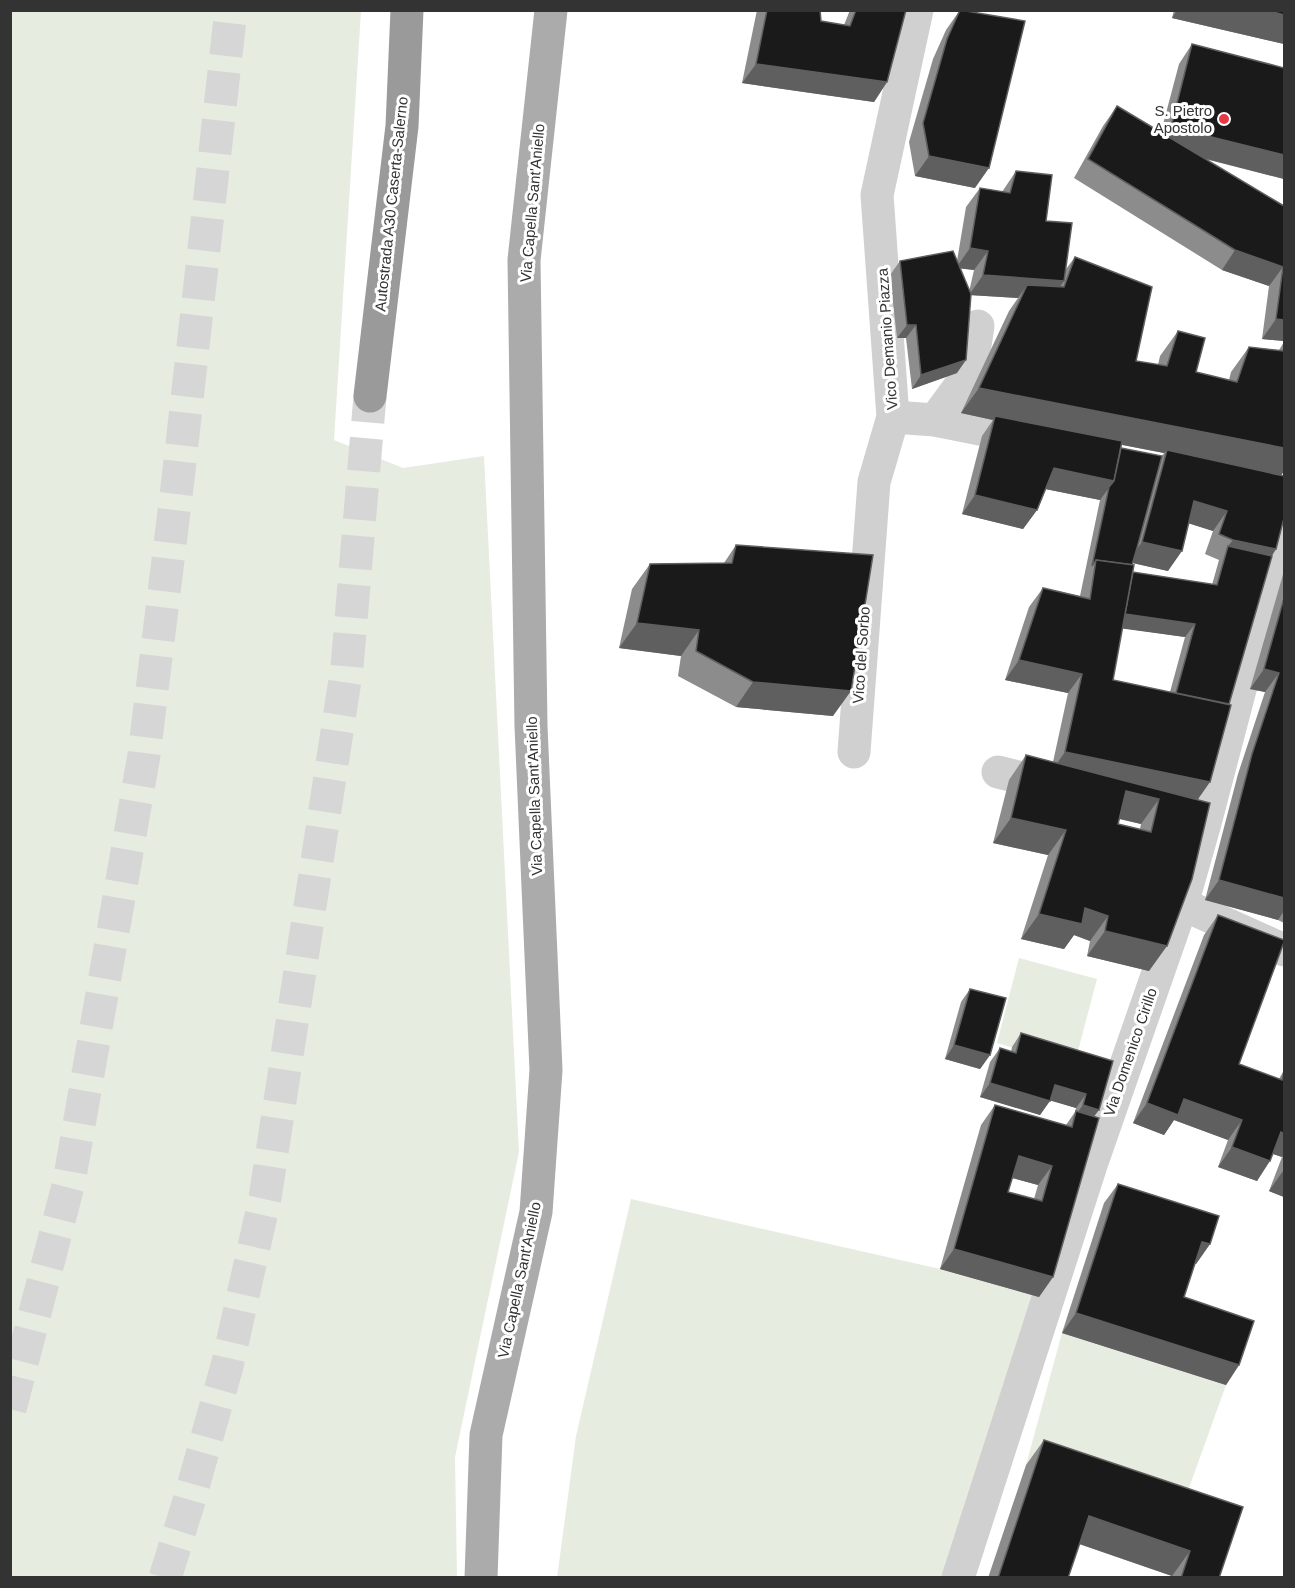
<svg xmlns="http://www.w3.org/2000/svg" width="1295" height="1588" viewBox="0 0 1295 1588" font-family="Arial,sans-serif">
	<style>
		.green { fill: #e6ecdf }
		.lines { fill: none; stroke-linecap: round; stroke-linejoin: round }
		.highway-tunnel { stroke: #d6d6d6; stroke-width: 33; stroke-dasharray: 33 16; stroke-linecap: butt }
		.minor { stroke: #d0d0d0; stroke-width: 33 }
		.major { stroke: #ababab; stroke-width: 33 }
		.highway { stroke: #9a9a9a; stroke-width: 33 }
		.wall { fill: #8c8c8c; fill-rule: evenodd }
		.shaded-wall { fill: #5f5f5f }
		.building { fill: #1a1a1a; stroke: #5f5f5f; stroke-width: 1.5; fill-rule: evenodd }
		.poi-dot { fill: #e63946; stroke: #fff; stroke-width: 2 }
		.labels { text-anchor: middle; dominant-baseline: central; stroke-width: 6; stroke-linejoin: round; paint-order: stroke }
		.poi-label { font-size: 15px; fill: #333; stroke: #fff; text-anchor: end }
		.street-label { font-size: 15px; fill: #333; stroke: #fff }
	</style>
	<rect width="100%" height="100%" fill="#fff"/>
	<g class="green">
		<path d="M 11,10 L 361,11 L 334,440 L 403,468 L 484,456 L 519,1152 L 455,1457 L 457,1577 L 11,1577 Z"/>
		<path d="M 1019,958 L 1097,979 L 1074,1066 L 997,1043 Z"/>
		<path d="M 631,1199 L 940,1269 L 1039,1297 L 949,1577 L 557,1578 L 576,1436 Z"/>
		<path d="M 1062,1333 L 1226,1385 L 1185,1499 L 1026,1465 Z"/>
	</g>
	<g class="lines">
		<g class="highway-tunnel">
			<path d="M 10,1409 L 69,1182 L 144,755 L 178,479 L 231,10"/>
			<path d="M 165,1578 L 189,1501 L 227,1366 L 265,1198 L 347,667 L 370,396"/>
		</g>
		<g class="minor">
			<path d="M 893,417 L 935,420 L 1030,439"/>
			<path d="M 935,420 L 971,371 L 978,326"/>
			<path d="M 854,752 L 874,482 L 893,417 L 877,195 L 917,10"/>
			<path d="M 998,772 L 1055,786"/>
			<path d="M 1182,904 L 1284,950"/>
			<path d="M 958,1578 L 1092,1162 L 1182,904 L 1205,823 L 1284,522"/>
		</g>
		<path class="major" d="M 481,1578 L 486,1435 L 536,1212 L 546,1070 L 531,726 L 524,260 L 551,10"/>
		<path class="highway" d="M 370,396 L 402,126 L 407,10"/>
	</g>
	<g class="wall">
		<path d="M 757,10 L 820,10 L 821,21 L 844,25 L 850,10 L 906,10 L 887,82 L 874,102 L 742,83 Z"/>
		<path d="M 960,10 L 975,188 L 915,176 L 909,142 L 933,59 L 946,30 Z"/>
		<path d="M 1174,10 L 1284,10 L 1284,44 L 1172,18 Z"/>
		<path d="M 1192,44 L 1284,68 L 1284,179 L 1205,159 L 1284,206 L 1284,341 L 1262,339 L 1269,286 L 1222,270 L 1074,178 L 1103,126 L 1117,106 L 1161,132 L 1179,64 Z"/>
		<path d="M 1016,171 L 1046,221 L 1066,269 L 1075,257 L 1136,361 L 1158,365 L 1160,356 L 1178,331 L 1196,372 L 1229,380 L 1231,372 L 1249,347 L 1279,350 L 1284,342 L 1284,471 L 1281,475 L 1276,549 L 1272,556 L 1198,800 L 1149,971 L 1087,956 L 1090,941 L 1074,935 L 1064,949 L 1021,939 L 1048,855 L 993,843 L 1009,780 L 1026,755 L 1053,762 L 1068,693 L 1005,680 L 1029,607 L 1043,588 L 1080,596 L 1100,500 L 1046,489 L 1037,510 L 1023,529 L 962,514 L 982,436 L 993,420 L 961,413 L 1009,311 L 1018,298 L 970,295 L 957,373 L 912,389 L 906,338 L 897,338 L 890,275 L 900,261 L 957,261 L 966,207 L 980,188 L 1002,192 ZM 960,268 L 974,270 L 969,292 ZM 1122,445 L 1164,453 L 1162,456 L 1121,448 ZM 1189,523 L 1213,531 L 1205,554 L 1219,560 L 1212,585 L 1133,572 L 1132,565 L 1133,563 L 1168,571 ZM 1122,628 L 1185,637 L 1170,692 L 1113,680 ZM 1119,819 L 1141,824 L 1140,829 L 1118,824 Z"/>
		<path d="M 736,545 L 833,716 L 736,707 L 678,676 L 681,656 L 619,648 L 632,589 L 650,564 L 724,563 Z"/>
		<path d="M 1284,571 L 1284,923 L 1278,920 L 1205,900 L 1238,774 L 1265,692 L 1250,689 Z"/>
		<path d="M 1218,915 L 1239,1064 L 1279,1079 L 1284,1070 L 1284,1197 L 1269,1191 L 1282,1157 L 1273,1154 L 1257,1181 L 1218,1167 L 1228,1140 L 1174,1120 L 1164,1135 L 1133,1123 L 1204,935 Z"/>
		<path d="M 970,989 L 990,1055 L 980,1069 L 945,1059 L 961,1002 Z"/>
		<path d="M 1021,1033 L 1113,1061 L 1094,1117 L 1053,1277 L 1039,1297 L 940,1269 L 981,1125 L 995,1105 L 1066,1125 L 1075,1112 L 1076,1108 L 1050,1100 L 1040,1115 L 980,1097 L 990,1062 L 1000,1048 L 1011,1052 L 1012,1047 ZM 1012,1178 L 1038,1185 L 1034,1199 L 1008,1192 Z"/>
		<path d="M 1118,1184 L 1210,1244 L 1196,1264 L 1194,1264 L 1184,1297 L 1239,1365 L 1226,1385 L 1062,1333 L 1104,1203 Z"/>
		<path d="M 1044,1440 L 1243,1507 L 1219,1578 L 1172,1578 L 1172,1576 L 1079,1544 L 1068,1578 L 988,1578 L 1026,1465 Z"/>
	</g>
	<g class="shaded-wall">
		<path d="M 1177,10 L 1266,10 L 1284,15 L 1284,44 L 1172,18 Z"/>
		<path d="M 756,64 L 887,82 L 874,102 L 742,83 Z"/>
		<path d="M 1171,127 L 1284,155 L 1284,179 L 1157,146 Z"/>
		<path d="M 929,156 L 989,168 L 975,188 L 915,176 Z"/>
		<path d="M 970,248 L 988,251 L 974,270 L 956,268 Z"/>
		<path d="M 1235,250 L 1283,267 L 1269,286 L 1222,270 Z"/>
		<path d="M 983,275 L 1064,281 L 1050,301 L 1027,285 L 1018,298 L 969,295 Z"/>
		<path d="M 1276,319 L 1284,320 L 1284,341 L 1262,339 Z"/>
		<path d="M 907,325 L 916,325 L 906,338 L 897,338 Z"/>
		<path d="M 966,360 L 957,373 L 912,389 L 921,375 Z"/>
		<path d="M 979,388 L 1284,448 L 1284,471 L 1281,476 L 1167,450 L 1164,453 L 995,420 L 995,416 L 993,420 L 961,413 Z"/>
		<path d="M 1054,468 L 1114,481 L 1100,500 L 1040,488 Z"/>
		<path d="M 975,495 L 1037,510 L 1023,529 L 962,514 Z"/>
		<path d="M 1194,501 L 1227,511 L 1213,531 L 1181,521 Z"/>
		<path d="M 1233,540 L 1276,549 L 1263,569 L 1228,546 Z"/>
		<path d="M 1142,542 L 1182,551 L 1168,571 L 1128,562 Z"/>
		<path d="M 1121,613 L 1195,624 L 1185,637 L 1111,627 Z"/>
		<path d="M 637,623 L 699,630 L 681,656 L 619,648 Z"/>
		<path d="M 1019,660 L 1082,674 L 1068,693 L 1005,680 Z"/>
		<path d="M 1264,669 L 1279,673 L 1265,692 L 1250,689 Z"/>
		<path d="M 753,682 L 851,691 L 833,716 L 736,707 Z"/>
		<path d="M 1065,752 L 1210,782 L 1196,802 L 1051,772 Z"/>
		<path d="M 1126,791 L 1159,799 L 1141,824 L 1108,816 Z"/>
		<path d="M 1011,818 L 1066,830 L 1048,855 L 993,843 Z"/>
		<path d="M 1219,880 L 1284,898 L 1284,911 L 1278,920 L 1205,900 Z"/>
		<path d="M 1085,908 L 1108,916 L 1090,941 L 1074,935 L 1064,949 L 1021,939 L 1039,914 Z"/>
		<path d="M 1105,931 L 1167,946 L 1149,971 L 1087,956 Z"/>
		<path d="M 954,1045 L 990,1055 L 980,1069 L 945,1059 Z"/>
		<path d="M 990,1083 L 1050,1101 L 1040,1115 L 980,1097 Z"/>
		<path d="M 1055,1085 L 1086,1094 L 1076,1108 L 1045,1099 Z"/>
		<path d="M 1184,1099 L 1242,1120 L 1228,1140 L 1174,1120 L 1164,1135 L 1133,1123 L 1147,1103 Z"/>
		<path d="M 1083,1105 L 1099,1110 L 1089,1123 L 1073,1118 Z"/>
		<path d="M 1281,1132 L 1284,1134 L 1284,1154 L 1282,1157 L 1267,1152 Z"/>
		<path d="M 1232,1147 L 1270,1161 L 1257,1181 L 1218,1167 Z"/>
		<path d="M 1019,1156 L 1052,1166 L 1038,1185 L 1005,1176 Z"/>
		<path d="M 1283,1171 L 1284,1172 L 1284,1197 L 1269,1191 Z"/>
		<path d="M 1202,1242 L 1210,1244 L 1196,1264 L 1188,1262 Z"/>
		<path d="M 954,1249 L 1053,1277 L 1039,1297 L 940,1269 Z"/>
		<path d="M 1076,1313 L 1239,1365 L 1226,1385 L 1062,1333 Z"/>
		<path d="M 1089,1516 L 1190,1551 L 1172,1576 L 1071,1541 Z"/>
	</g>
	<g class="building">
		<path d="M 767,10 L 820,10 L 821,21 L 850,26 L 856,10 L 906,10 L 887,82 L 756,64 Z"/>
		<path d="M 960,10 L 1025,21 L 989,168 L 929,156 L 923,123 L 947,39 Z"/>
		<path d="M 1266,10 L 1284,10 L 1284,15 Z"/>
		<path d="M 1192,44 L 1284,68 L 1284,155 L 1171,127 Z"/>
		<path d="M 1117,106 L 1284,206 L 1284,320 L 1276,319 L 1283,267 L 1235,250 L 1088,159 Z"/>
		<path d="M 1016,171 L 1052,175 L 1046,221 L 1072,223 L 1064,281 L 983,275 L 988,251 L 970,248 L 980,188 L 1010,193 Z"/>
		<path d="M 953,251 L 971,294 L 966,360 L 921,375 L 916,325 L 907,325 L 900,261 Z"/>
		<path d="M 1075,257 L 1152,287 L 1136,361 L 1167,366 L 1178,331 L 1205,338 L 1196,372 L 1237,382 L 1249,347 L 1283,351 L 1284,348 L 1284,448 L 979,388 L 1027,285 L 1064,287 Z"/>
		<path d="M 995,416 L 1122,441 L 1114,481 L 1054,468 L 1037,510 L 975,495 Z"/>
		<path d="M 1121,448 L 1162,456 L 1137,548 L 1132,565 L 1096,560 L 1092,566 L 1109,487 L 1114,481 Z"/>
		<path d="M 1167,450 L 1284,476 L 1284,518 L 1276,549 L 1233,540 L 1219,534 L 1227,511 L 1194,501 L 1182,551 L 1142,542 Z"/>
		<path d="M 736,545 L 873,555 L 851,691 L 753,682 L 696,651 L 699,630 L 637,623 L 650,564 L 732,563 Z"/>
		<path d="M 1228,546 L 1272,556 L 1229,704 L 1176,693 L 1195,624 L 1125,614 L 1133,572 L 1217,585 Z"/>
		<path d="M 1096,560 L 1134,565 L 1113,680 L 1231,705 L 1210,782 L 1065,752 L 1082,674 L 1019,660 L 1043,588 L 1090,599 Z"/>
		<path d="M 1284,598 L 1284,898 L 1219,880 L 1252,754 L 1279,673 L 1264,669 Z"/>
		<path d="M 1026,755 L 1210,803 L 1192,879 L 1167,946 L 1105,931 L 1108,916 L 1085,908 L 1082,924 L 1039,914 L 1066,830 L 1011,818 ZM 1126,791 L 1159,799 L 1151,832 L 1118,824 Z"/>
		<path d="M 1218,915 L 1284,940 L 1284,942 L 1239,1064 L 1282,1080 L 1284,1073 L 1284,1134 L 1281,1132 L 1270,1161 L 1232,1147 L 1242,1120 L 1184,1099 L 1178,1115 L 1147,1103 Z"/>
		<path d="M 970,989 L 1006,998 L 990,1055 L 954,1045 Z"/>
		<path d="M 1021,1033 L 1113,1061 L 1099,1110 L 1083,1105 L 1086,1094 L 1055,1085 L 1050,1101 L 990,1083 L 1000,1048 L 1016,1053 Z"/>
		<path d="M 995,1105 L 1072,1127 L 1076,1111 L 1099,1118 L 1053,1277 L 954,1249 ZM 1019,1156 L 1052,1166 L 1042,1201 L 1008,1192 Z"/>
		<path d="M 1118,1184 L 1219,1216 L 1210,1244 L 1202,1242 L 1184,1297 L 1254,1321 L 1239,1365 L 1076,1313 Z"/>
		<path d="M 1044,1440 L 1243,1507 L 1219,1578 L 1181,1578 L 1190,1551 L 1089,1516 L 1068,1578 L 998,1578 Z"/>
	</g>
	<circle class="poi-dot" cx="1224" cy="119" r="6"/>
	<g class="labels">
		<g class="poi-label">
			<text x="1212" y="110">S. Pietro<tspan x="1212" dy="17">Apostolo</tspan></text>
		</g>
		<g class="street-label">
			<text transform="translate(532 203) rotate(-85)">Via Capella Sant'Aniello</text>
			<text transform="translate(391 204) rotate(-84)">Autostrada A30 Caserta-Salerno</text>
			<text transform="translate(887 339) rotate(-94)">Vico Demanio Piazza</text>
			<text transform="translate(861 655) rotate(-86)">Vico del Sorbo</text>
			<text transform="translate(534 796) rotate(-92)">Via Capella Sant'Aniello</text>
			<text transform="translate(1130 1052) rotate(-71)">Via Domenico Cirillo</text>
			<text transform="translate(519 1280) rotate(-78)">Via Capella Sant'Aniello</text>
		</g>
	</g>
	<rect width="1295" height="1588" fill="none" stroke="#333333" stroke-width="24"/>
</svg>
